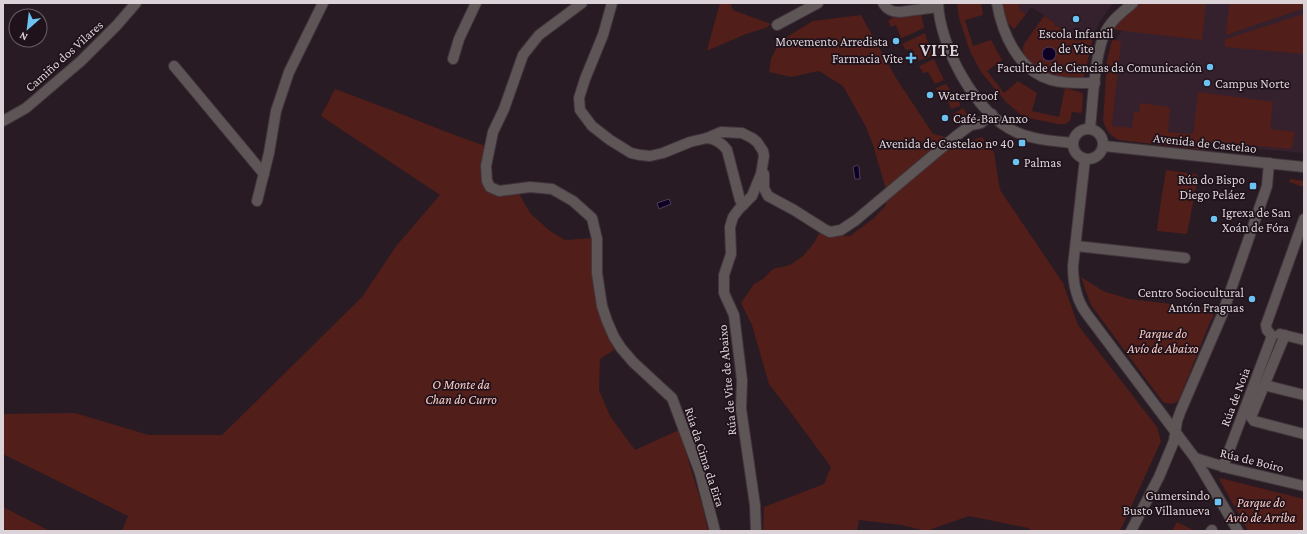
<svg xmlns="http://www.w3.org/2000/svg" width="1307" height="534" viewBox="0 0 1307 534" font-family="'Crimson Pro',serif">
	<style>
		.built { fill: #35212d }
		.green { fill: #511e1a }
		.water { fill: #0f0026; stroke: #4c3f5b }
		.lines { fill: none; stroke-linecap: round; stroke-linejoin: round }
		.minor-casing { stroke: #42353c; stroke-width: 12 }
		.minor { stroke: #5d5556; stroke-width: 10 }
		.poi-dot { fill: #6cc3f2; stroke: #1f121a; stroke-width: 1.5 }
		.labels { text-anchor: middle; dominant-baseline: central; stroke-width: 3.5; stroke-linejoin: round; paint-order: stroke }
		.poi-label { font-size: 13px; fill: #dcd3d8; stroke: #1f121a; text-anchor: end }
		.street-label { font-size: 13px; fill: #dcd3d8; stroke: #1f121a }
		.park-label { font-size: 13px; font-style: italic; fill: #fbcac3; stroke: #1f121a }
		.district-label { font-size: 17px; font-weight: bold; letter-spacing: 1px; fill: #dcd3d8; stroke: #1f121a }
	</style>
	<rect width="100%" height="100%" fill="#291b23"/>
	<g class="built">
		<path d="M 1019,3 L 1114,3 L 1108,10 L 1099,23 L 1093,37 L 1075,41 L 1071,36 L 1064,28 L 1054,25 L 1054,22 L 1031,7 L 1026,14 L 1020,10 Z"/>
		<path d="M 1151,3 L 1304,3 L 1304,153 L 1120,137 L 1106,123 L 1114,42 L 1136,11 Z"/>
	</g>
	<g class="green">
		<path d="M 720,3 L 730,3 L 733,10 L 771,24 L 766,28 L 746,34 L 709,50 L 707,50 Z"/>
		<path d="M 957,3 L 981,3 L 983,15 L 965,20 L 973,46 L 991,40 L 1002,60 L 987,71 L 1004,93 L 1018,81 L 1037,93 L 1032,111 L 1059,117 L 1065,88 L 1080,92 L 1083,94 L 1082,112 L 1081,113 L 1072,112 L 1070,121 L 1066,124 L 1058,124 L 1029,118 L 1020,114 L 1007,103 L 981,72 L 970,51 L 959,18 Z"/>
		<path d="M 1003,3 L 1019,3 L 1020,10 L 1026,14 L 1014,29 C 1005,22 1004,14 1003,3 Z"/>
		<path d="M 1138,3 L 1206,3 L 1202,40 L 1117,30 L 1114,29 L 1124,16 Z"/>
		<path d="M 1227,3 L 1304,3 L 1304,7 L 1302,9 L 1226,35 L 1229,4 Z"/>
		<path d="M 921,12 L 924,28 L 902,38 L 901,38 L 896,25 L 891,27 L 888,21 L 896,15 Z"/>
		<path d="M 1304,14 L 1304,54 L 1225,47 L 1225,39 Z"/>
		<path d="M 861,15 L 896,78 L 933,134 L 966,142 L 982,137 L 994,152 L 1000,190 L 1063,283 L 1078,325 L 1157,427 L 1161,441 L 1120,531 L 1033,531 L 1028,528 L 969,516 L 926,531 L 902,525 L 859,520 L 857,531 L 763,531 L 764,507 L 824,484 L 831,467 L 792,414 L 769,384 L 752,325 L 741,303 L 754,284 L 763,279 L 773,269 L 790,265 L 803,256 L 814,243 L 819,234 L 850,236 L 874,218 L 886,205 L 885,186 L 873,145 L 866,127 L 843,86 L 819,71 L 791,77 L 769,72 L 771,59 L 780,41 L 813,21 Z"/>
		<path d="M 1044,16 L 1054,22 L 1054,25 C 1063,28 1069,32 1075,41 L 1093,37 L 1084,77 C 1076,78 1064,78 1056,76 C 1043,73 1017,60 1024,44 Z"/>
		<path d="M 925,33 L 932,56 L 918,61 L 912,49 L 906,50 L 902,44 Z"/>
		<path d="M 1112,40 L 1121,41 L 1112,126 L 1132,128 L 1134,112 L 1139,113 L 1140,103 L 1170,107 L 1168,132 L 1193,134 L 1198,92 L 1273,102 L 1270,129 L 1295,132 L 1292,147 L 1290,149 L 1213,142 L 1205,150 L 1119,140 C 1110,136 1106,130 1103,121 L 1107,60 Z"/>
		<path d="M 934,59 L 944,80 L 935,84 L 928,72 L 923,73 L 919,66 Z"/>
		<path d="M 946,84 L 960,104 L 960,106 L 951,109 L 946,96 L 945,95 L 939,97 L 936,88 Z"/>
		<path d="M 335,89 C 386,107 436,129 488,147 L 485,187 L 496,196 L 518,192 L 530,213 L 550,231 L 565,240 L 593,238 L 604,321 L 614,350 L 600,359 L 599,390 L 610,416 L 635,450 L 679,430 L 703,508 L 708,531 L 122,531 L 128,516 L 3,454 L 3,414 L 75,413 L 149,435 L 222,435 L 362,297 L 397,245 L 440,195 L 321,116 Z"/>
		<path d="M 963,108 L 971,120 L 958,125 L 953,114 Z"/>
		<path d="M 1166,170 L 1196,174 L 1198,177 L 1187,234 L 1157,231 C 1159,210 1163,190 1166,170 Z"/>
		<path d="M 1290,179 L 1304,181 L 1304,187 L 1289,182 Z"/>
		<path d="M 1081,277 L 1103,291 L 1129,299 L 1213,309 L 1213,317 L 1210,322 L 1179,400 C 1173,405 1170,404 1163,402 L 1091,305 Z"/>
		<path d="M 1220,478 L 1304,499 L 1304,531 L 1248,531 L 1220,481 Z"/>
		<path d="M 3,507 L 50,531 L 3,531 Z"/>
		<path d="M 1177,522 L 1193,530 L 1193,531 L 1172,531 Z"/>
	</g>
	<g class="water">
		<circle cx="1049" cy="54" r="7"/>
		<path d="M 857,165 L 859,167 L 860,179 L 855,179 L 853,167 Z"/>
		<path d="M 669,199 L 671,204 L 659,209 L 657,203 Z"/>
	</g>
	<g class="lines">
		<g class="minor-casing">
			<g id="minor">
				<path d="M 582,3 L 539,35 L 523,55 L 504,109 L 493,132 L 486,166 L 487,181 L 490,187 L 499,191 L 530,187 L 552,189 L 573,201 L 592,218 L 597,239 L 597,273 L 602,306 L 607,321 L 614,337 L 621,348 L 633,362 L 672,398 L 700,473 L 715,531"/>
				<path d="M 612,3 L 603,35 L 585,79 L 579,98 L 580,110 L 592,126 L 610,140 L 631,153 L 640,155 L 650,156 L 663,153 L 690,142 L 707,138 L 721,132 L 742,133 L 752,138 L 757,142 L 763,151 L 764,156 L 761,174 L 752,196 L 739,209 L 733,217 L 730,227 L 731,254 L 724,275 L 724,293 L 734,315 L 742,380 L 741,409 L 755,505 L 756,531"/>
				<path d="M 883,3 C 887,10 892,12 900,12 L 938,7"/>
				<path d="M 938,3 C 940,47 975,113 1016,132 C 1034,140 1054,141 1073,143"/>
				<path d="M 997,3 C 1002,34 1019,71 1051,80 C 1065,84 1080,83 1095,83"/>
				<path d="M 777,25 L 818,3"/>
				<path d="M 453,59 L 459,39 L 476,3"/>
				<path d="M 174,66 L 264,174"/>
				<path d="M 3,121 L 26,108 L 81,61 L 117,25 L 136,3"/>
				<path d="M 1090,128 C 1093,101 1094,60 1104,35 C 1110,21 1122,12 1133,3"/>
				<circle cx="1088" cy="144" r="15"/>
				<path d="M 707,138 C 715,139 722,143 727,150 L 740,200 L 743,205"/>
				<path d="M 1104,146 L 1304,167"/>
				<path d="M 1085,159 L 1073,266 C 1073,283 1076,299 1086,313 L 1195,458 L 1224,507 L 1238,531"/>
				<path d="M 764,174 L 764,188 L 768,196 L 794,210 L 824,229 L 830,232 L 841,230 L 856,220 L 956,136 L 971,125 L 981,123 L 992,114"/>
				<path d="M 257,201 L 269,153 L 276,111 L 289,72 L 323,3"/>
				<path d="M 1076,246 L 1185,258"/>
				<path d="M 1280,334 L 1304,340"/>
				<path d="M 1285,335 L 1251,417 L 1254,421 L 1304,434"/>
				<path d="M 1272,336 L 1267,330 L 1266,325 L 1304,219"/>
				<path d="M 1264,385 L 1304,395"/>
				<path d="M 1195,458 L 1228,468 L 1304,486"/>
				<path d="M 1223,467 L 1272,336"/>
				<path d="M 1131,531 L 1159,477 L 1174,441 L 1177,421 L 1181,410 L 1222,315 L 1267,186 L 1269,163"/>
				<path d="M 1211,531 L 1212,530"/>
			</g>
		</g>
		<use href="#minor" class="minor"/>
	</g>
	<g class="poi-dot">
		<circle cx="1076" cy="19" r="4"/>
		<circle cx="896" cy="41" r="4"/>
		<path d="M909 52h4v4h4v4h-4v4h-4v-4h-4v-4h4z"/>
		<circle cx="1210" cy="67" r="4"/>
		<circle cx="1207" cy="83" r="4"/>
		<circle cx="930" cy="95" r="4"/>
		<circle cx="945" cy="118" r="4"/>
		<rect x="1018" y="139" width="8" height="8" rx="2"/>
		<circle cx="1016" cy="162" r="4"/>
		<rect x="1249" y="182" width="8" height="8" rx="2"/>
		<circle cx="1214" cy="219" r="4"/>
		<circle cx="1252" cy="299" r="4"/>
		<rect x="1214" y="498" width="8" height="8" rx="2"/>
	</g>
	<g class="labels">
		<g class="poi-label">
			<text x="1076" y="33" text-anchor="middle">Escola Infantil<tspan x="1076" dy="15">de Vite</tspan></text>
			<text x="888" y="41">Movemento Arredista</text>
			<text x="903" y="58">Farmacia Vite</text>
			<text x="1202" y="67">Facultade de Ciencias da Comunicación</text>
			<text x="1215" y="83" text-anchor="start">Campus Norte</text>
			<text x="938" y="95" text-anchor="start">WaterProof</text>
			<text x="953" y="118" text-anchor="start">Café-Bar Anxo</text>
			<text x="1014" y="143">Avenida de Castelao nº 40</text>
			<text x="1024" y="162" text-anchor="start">Palmas</text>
			<text x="1245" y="179">Rúa do Bispo<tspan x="1245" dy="15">Diego Peláez</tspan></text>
			<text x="1222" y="212" text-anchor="start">Igrexa de San<tspan x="1222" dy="15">Xoán de Fóra</tspan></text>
			<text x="1244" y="292">Centro Sociocultural<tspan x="1244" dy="15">Antón Fraguas</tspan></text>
			<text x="1210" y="495">Gumersindo<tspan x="1210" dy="15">Busto Villanueva</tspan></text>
		</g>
		<g class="street-label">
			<text transform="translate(64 56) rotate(-42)">Camiño dos Vilares</text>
			<text transform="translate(1205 143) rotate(6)">Avenida de Castelao</text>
			<text transform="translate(727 380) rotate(-95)">Rúa de Vite de Abaixo</text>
			<text transform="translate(1235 397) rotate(-69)">Rúa de Noia</text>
			<text transform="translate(705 457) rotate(72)">Rúa da Cima da Eira</text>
			<text transform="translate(1252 460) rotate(14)">Rúa de Boiro</text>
		</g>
		<g class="park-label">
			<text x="1163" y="333">Parque do<tspan x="1163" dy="15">Avío de Abaixo</tspan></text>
			<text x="461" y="384">O Monte da<tspan x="461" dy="15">Chan do Curro</tspan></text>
			<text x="1261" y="502">Parque do<tspan x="1261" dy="15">Avío de Arriba</tspan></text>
		</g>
		<g class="district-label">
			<text x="940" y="50">VITE</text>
		</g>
	</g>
	<rect width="1307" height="534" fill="none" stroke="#dcd3d8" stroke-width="8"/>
	<g transform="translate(28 28) rotate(208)"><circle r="19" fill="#1f121a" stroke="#6b5f66"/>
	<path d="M0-3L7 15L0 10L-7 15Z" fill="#6cc3f2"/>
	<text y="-6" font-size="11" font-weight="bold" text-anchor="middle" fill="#dcd3d8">N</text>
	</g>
</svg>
